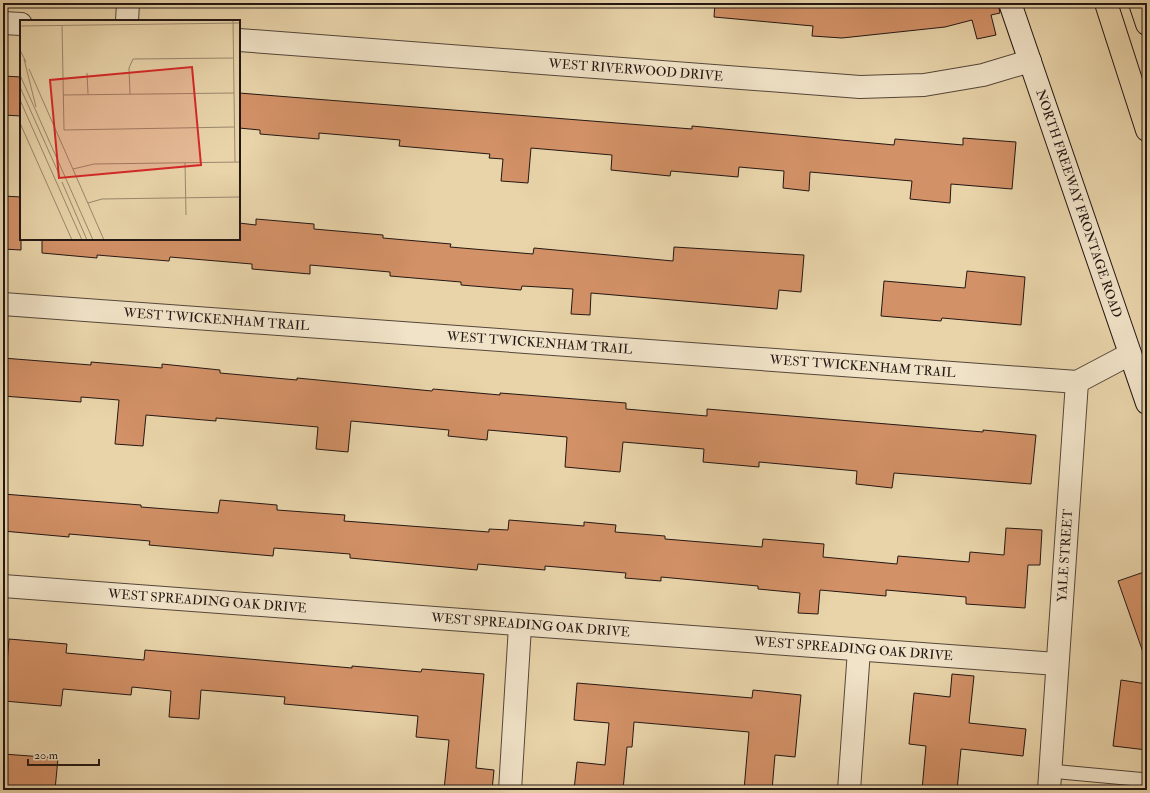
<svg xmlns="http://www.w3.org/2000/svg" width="1150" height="793" viewBox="0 0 1150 793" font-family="'IM FELL Double Pica',serif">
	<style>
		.building { fill: #d39167; stroke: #231713 }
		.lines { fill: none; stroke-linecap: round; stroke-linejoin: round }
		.service-casing { stroke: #544639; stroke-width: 15 }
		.minor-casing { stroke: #544639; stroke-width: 24 }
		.secondary-casing { stroke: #231713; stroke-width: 24 }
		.motorway-casing { stroke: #231713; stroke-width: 24 }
		.service { stroke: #f1e3c8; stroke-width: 13 }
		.minor { stroke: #f1e3c8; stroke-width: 22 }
		.secondary { stroke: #f1e3c8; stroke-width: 22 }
		.motorway { stroke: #e9d4aa; stroke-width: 22 }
		.labels { text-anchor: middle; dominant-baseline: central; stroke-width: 3.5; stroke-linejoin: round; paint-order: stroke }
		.street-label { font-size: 13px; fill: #231713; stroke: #f1e3c8 }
		.inset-road { fill: none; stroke: #9a886e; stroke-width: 1 }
		.view { fill: #d62828; fill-opacity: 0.15; stroke: #d62828; stroke-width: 2 }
		.inset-edge { fill: none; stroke: #231713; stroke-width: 2 }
	</style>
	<rect width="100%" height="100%" fill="#e9d4aa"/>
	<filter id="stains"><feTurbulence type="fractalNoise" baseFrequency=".005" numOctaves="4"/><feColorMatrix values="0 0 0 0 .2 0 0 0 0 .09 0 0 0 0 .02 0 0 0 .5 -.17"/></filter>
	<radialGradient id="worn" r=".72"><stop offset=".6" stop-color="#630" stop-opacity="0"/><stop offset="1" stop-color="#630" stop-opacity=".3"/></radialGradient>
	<g class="building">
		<path d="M 715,3 L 998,3 L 1000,13 L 991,15 L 996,35 L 977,39 L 972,20 L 945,27 L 842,38 L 812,36 L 813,26 L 714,17 Z"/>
		<path d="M 3,76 L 21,77 L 21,116 L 3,115 Z"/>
		<path d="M 239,93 L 692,129 L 692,126 L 894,145 L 895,139 L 963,145 L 963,138 L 1016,142 L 1012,189 L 951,184 L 950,203 L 910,199 L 912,181 L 810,172 L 809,191 L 783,188 L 784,171 L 739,167 L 738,177 L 671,171 L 670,176 L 611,170 L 612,155 L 531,148 L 528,183 L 501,181 L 503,159 L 489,158 L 490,154 L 399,146 L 400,140 L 319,133 L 319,139 L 260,134 L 260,130 L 239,128 Z"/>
		<path d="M 3,196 L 21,197 L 21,250 L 3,249 Z"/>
		<path d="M 256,219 L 314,224 L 314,229 L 383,235 L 383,238 L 451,244 L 450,247 L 533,254 L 534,248 L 673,261 L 674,247 L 804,255 L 801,292 L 779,290 L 777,309 L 591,293 L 590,315 L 571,314 L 573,289 L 522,286 L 521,290 L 461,285 L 461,282 L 390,276 L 390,272 L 310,265 L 310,274 L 252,269 L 252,264 L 170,257 L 169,261 L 97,255 L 97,258 L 42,253 L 42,239 L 239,239 L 239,223 L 256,225 Z"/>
		<path d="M 967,271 L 1025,277 L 1021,325 L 942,318 L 941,321 L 881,316 L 884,281 L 965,288 Z"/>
		<path d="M 3,358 L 91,365 L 91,362 L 162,368 L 162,364 L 220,370 L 220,373 L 297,380 L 297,378 L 432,391 L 433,389 L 500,395 L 500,393 L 626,403 L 626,409 L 707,416 L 707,409 L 983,432 L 983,430 L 1036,435 L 1031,484 L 894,473 L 892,488 L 856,484 L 857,471 L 759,462 L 759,467 L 703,462 L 704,449 L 623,442 L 620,472 L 565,467 L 567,437 L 488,430 L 487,440 L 448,436 L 449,430 L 351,421 L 348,452 L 316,449 L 318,427 L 216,418 L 216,421 L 146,415 L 143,446 L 115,444 L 119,400 L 81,397 L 81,402 L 3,396 Z"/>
		<path d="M 3,494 L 141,505 L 141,507 L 218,513 L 220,500 L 277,505 L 277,510 L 345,515 L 344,521 L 489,532 L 489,529 L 508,530 L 509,520 L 584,526 L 584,522 L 616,525 L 615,532 L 665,536 L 665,539 L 762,547 L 763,539 L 824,544 L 823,557 L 897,564 L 898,556 L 969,562 L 970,552 L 1004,555 L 1006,528 L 1042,530 L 1040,565 L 1028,565 L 1025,608 L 966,604 L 966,597 L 886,590 L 886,596 L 820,590 L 818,614 L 798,613 L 800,593 L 758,589 L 758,586 L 661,577 L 661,581 L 625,578 L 626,573 L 545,566 L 545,570 L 478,564 L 477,570 L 350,558 L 350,554 L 274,548 L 273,556 L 149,545 L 150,541 L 69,534 L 69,537 L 3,531 Z"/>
		<path d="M 1147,571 L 1147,655 L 1144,655 L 1118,581 Z"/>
		<path d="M 9,639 L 67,644 L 66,653 L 144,660 L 145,650 L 352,668 L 352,666 L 421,672 L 422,669 L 484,674 L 476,768 L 494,770 L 492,790 L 444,790 L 449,740 L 416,737 L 418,716 L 284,704 L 285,697 L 201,690 L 199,719 L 169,717 L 171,691 L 132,687 L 131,695 L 63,689 L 61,706 L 4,701 Z"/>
		<path d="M 952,674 L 974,676 L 969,723 L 1026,729 L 1023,756 L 961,749 L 957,790 L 922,790 L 926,746 L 909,744 L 914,693 L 950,697 Z"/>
		<path d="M 1121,680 L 1147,684 L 1147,750 L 1113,746 Z"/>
		<path d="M 577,683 L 752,698 L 753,690 L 801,695 L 795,757 L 775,755 L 772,790 L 744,790 L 749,732 L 634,722 L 632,747 L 627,747 L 623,790 L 574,790 L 577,762 L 605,765 L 609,723 L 574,720 Z"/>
		<path d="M 3,754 L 58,758 L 55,790 L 3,790 Z"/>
	</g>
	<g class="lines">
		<g class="service-casing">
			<path id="service" d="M 1050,771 L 1147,780"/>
		</g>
		<g class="minor-casing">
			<g id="minor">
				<path d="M 127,21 L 128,3"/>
				<path d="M 3,23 L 21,24"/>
				<path id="s1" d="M 239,40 L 860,87 L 924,85 L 983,75 L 1030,61"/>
				<path id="s2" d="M 3,304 L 1077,382"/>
				<path d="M 1077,382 L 1130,354"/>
				<path id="s3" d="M 3,586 L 1057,664"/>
				<path d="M 510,790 L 520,626"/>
				<path d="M 849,790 L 859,650"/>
				<path id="s4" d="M 1049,790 L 1077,382"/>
			</g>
		</g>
		<g class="secondary-casing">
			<g id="secondary">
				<path id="s5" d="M 1010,3 L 1147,403"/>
			</g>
		</g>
		<g class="motorway-casing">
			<g id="motorway">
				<path d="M 1106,3 L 1147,130"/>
				<path d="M 1140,3 L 1147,24"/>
			</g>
		</g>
		<use href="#service" class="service"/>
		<use href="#minor" class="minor"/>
		<use href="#secondary" class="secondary"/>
		<use href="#motorway" class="motorway"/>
	</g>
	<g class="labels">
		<g class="street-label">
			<text stroke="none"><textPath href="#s1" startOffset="398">WEST RIVERWOOD DRIVE</textPath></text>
			<text stroke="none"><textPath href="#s5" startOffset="212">NORTH FREEWAY FRONTAGE ROAD</textPath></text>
			<text stroke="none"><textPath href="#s2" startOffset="214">WEST TWICKENHAM TRAIL</textPath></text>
			<text stroke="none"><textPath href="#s2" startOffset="538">WEST TWICKENHAM TRAIL</textPath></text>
			<text stroke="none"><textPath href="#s2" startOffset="862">WEST TWICKENHAM TRAIL</textPath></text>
			<text stroke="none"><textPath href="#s4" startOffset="235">YALE STREET</textPath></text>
			<text stroke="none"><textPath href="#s3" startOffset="205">WEST SPREADING OAK DRIVE</textPath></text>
			<text stroke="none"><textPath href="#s3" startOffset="529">WEST SPREADING OAK DRIVE</textPath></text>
			<text stroke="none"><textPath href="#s3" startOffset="853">WEST SPREADING OAK DRIVE</textPath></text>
		</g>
	</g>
	<g transform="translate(20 20)">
		<rect width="220" height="220" fill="#e9d4aa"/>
		<path class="inset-road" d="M 213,0 L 215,142M 42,5 L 44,110M 0,6 L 220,3M 0,30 L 6,42M 4,39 L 16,87M 9,49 L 84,220M 67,53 L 68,74M 0,55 L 73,220M 0,67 L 39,154M 110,74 L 109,48 L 113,39 L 213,38M 43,75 L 214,73M 0,80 L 62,220M 0,103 L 52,220M 44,110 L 214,107M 165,143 L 166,195M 53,149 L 74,144 L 220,142M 42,162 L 67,220M 68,183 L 82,179 L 220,177"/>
		<path class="view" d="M 172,47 L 181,145 L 39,158 L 30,60 Z"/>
		<rect width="220" height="220" class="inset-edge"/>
	</g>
	<rect width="1150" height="793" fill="none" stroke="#e9d4aa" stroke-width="16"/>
	<rect x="4" y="4" width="1142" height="785" fill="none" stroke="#231713" stroke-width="2"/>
	<rect x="8" y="8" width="1134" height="777" fill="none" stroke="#231713"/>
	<path d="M28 759v6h71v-6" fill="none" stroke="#231713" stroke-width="2"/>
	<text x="34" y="759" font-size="12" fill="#231713" stroke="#f1e3c8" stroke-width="3" paint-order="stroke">20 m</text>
	<rect width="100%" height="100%" filter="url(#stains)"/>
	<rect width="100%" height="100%" fill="url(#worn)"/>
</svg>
